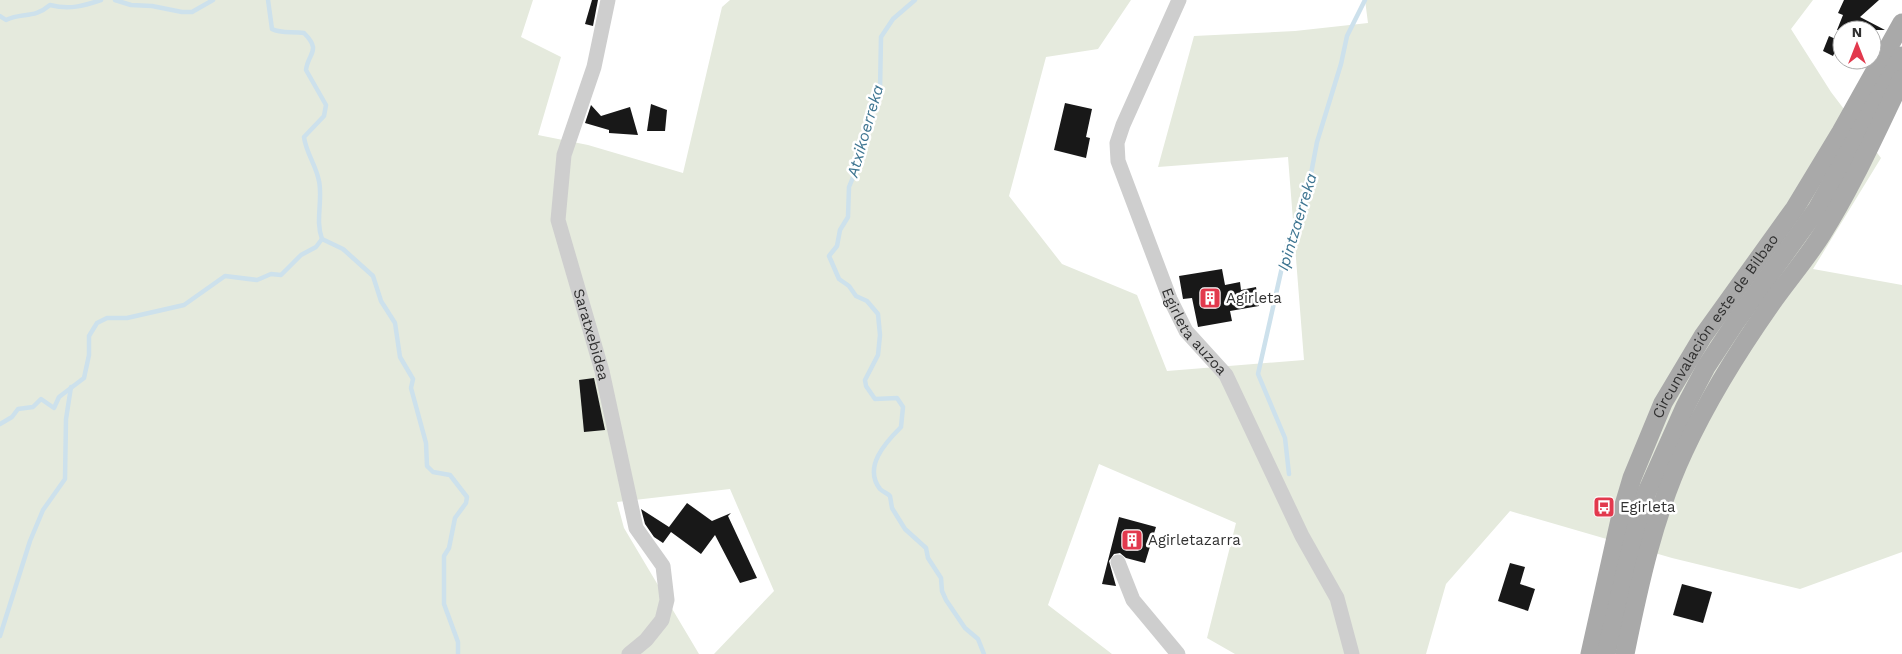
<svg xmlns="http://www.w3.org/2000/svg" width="1902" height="654" viewBox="0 0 1902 654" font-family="'Work Sans',sans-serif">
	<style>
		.green { fill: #e5eadd }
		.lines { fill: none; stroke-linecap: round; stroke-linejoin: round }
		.stream { stroke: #cde1ec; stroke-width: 4.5 }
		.building { fill: #181818 }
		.minor { stroke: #cecece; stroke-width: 15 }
		.major { stroke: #a9a9a9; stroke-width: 19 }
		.labels { text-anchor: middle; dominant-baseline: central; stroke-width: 5; stroke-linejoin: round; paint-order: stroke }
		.poi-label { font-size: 15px; fill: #313131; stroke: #fff; text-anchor: start }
		.street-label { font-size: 15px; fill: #313131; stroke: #fff }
		.water-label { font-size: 16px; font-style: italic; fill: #3f7692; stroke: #fff }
	</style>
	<rect width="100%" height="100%" fill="#fff"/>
	<path class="green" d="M 0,0 L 533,0 L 521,37 L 561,57 L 538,135 L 588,145 L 683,173 L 722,7 L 730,0 L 1131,0 L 1098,49 L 1046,57 L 1009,196 L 1062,264 L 1137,295 L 1167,371 L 1304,360 L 1288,157 L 1158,167 L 1194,36 L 1295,31 L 1368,23 L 1365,0 L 1813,0 L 1791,29 L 1831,92 L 1881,158 L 1813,269 L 1902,285 L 1902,552 L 1800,589 L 1672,558 L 1510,511 L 1446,584 L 1426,654 L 1235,654 L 1207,638 L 1236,523 L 1099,464 L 1048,605 L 1112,654 L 714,654 L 774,591 L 730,489 L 617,502 L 624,528 L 699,654 L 0,654 Z"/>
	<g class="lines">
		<g class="stream">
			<path d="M 115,0 L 131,5 L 152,6 L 182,12 L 192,12 L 213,0"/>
			<path d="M 915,0 L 893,19 L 881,37 L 880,91 L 869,124 L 860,142 L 859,163 L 849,187 L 848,217 L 840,230 L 837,246 L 829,256 L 839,279 L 849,286 L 856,296 L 867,301 L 878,314 L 880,335 L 878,355 L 865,380 L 866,386 L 875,399 L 897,398 L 903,407 L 901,427 C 885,443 863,467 880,489 C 883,492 887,493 890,496 L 892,508 L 905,529 L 926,548 L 928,558 L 941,578 L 942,591 L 946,600 L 965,628 L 978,639 L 984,654"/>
			<path d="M 0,16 L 6,20 C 22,12 34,19 50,5 C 70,10 83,6 101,0"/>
			<path d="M 322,239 L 343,249 L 373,276 L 381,301 L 395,323 L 400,357 L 413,379 L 411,388 L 426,443 L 427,466 L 433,472 L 450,475 L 467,497 L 466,503 L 455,518 L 449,548 L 444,556 L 444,604 L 458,642 L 458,654"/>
			<path d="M 0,424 L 12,417 L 18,409 L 33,407 L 41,399 L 54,408 L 59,397 L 84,378 L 89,355 L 89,336 L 97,323 L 107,318 L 127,318 L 184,305 L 225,276 L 257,280 L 271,274 L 281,275 L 301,255 L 316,247 L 322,239 C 315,221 323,200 319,181 C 316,165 306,153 304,137 L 324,116 L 326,105 L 306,70 C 308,53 322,51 304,33 C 293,31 281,34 272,29 L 268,0"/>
			<path d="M 1289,474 L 1285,438 L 1258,374 L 1287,245 L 1307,195 L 1317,142 L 1341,64 L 1347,36 L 1365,0"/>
			<path d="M 0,636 L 30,541 L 43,510 L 65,479 L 66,419 L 71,387"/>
		</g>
	</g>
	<g class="building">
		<path d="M 592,0 L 598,0 L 593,26 L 585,24 Z"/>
		<path d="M 1844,0 L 1879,0 L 1860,17 L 1885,30 L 1837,30 L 1843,15 L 1838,13 Z"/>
		<path d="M 1829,36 L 1840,41 L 1833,56 L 1823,51 Z"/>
		<path d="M 1065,103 L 1092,109 L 1086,137 L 1090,138 L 1086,158 L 1054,150 Z"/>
		<path d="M 651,104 L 667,110 L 665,131 L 647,131 Z"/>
		<path d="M 591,105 L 601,116 L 630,107 L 638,135 L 609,133 L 609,130 L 585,123 Z"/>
		<path d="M 1222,269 L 1225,285 L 1240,282 L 1241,290 L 1256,287 L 1259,306 L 1230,311 L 1232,321 L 1198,327 L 1192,298 L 1183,299 L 1179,276 Z"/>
		<path d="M 594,378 L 605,430 L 584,432 L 579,380 Z"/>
		<path d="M 687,503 L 712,521 L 731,513 L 728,516 L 757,578 L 740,583 L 715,535 L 701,554 L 671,532 L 663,543 L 654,537 L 645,524 L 641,509 L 669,527 Z"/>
		<path d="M 1119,517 L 1156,527 L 1145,563 L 1126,558 L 1120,553 L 1114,554 L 1109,561 L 1116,586 L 1102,584 Z"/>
		<path d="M 1510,563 L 1525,567 L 1520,584 L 1535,589 L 1528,611 L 1498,601 Z"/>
		<path d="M 1682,584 L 1712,592 L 1703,623 L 1673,615 Z"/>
	</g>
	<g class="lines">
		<g class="minor">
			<path id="s1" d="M 608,0 L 594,67 L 564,155 L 558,220 L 602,371 L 636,528 L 663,566 L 667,600 L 662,620 L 646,640 L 629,654"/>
			<path id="s2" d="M 1179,0 L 1123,125 L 1117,143 L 1118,161 L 1170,299 L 1186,331 L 1226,375 L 1302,536 L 1337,598 L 1352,654"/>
			<path d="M 1118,562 L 1133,600 L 1178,654"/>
		</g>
		<g class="major">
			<path id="s3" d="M 1590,654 L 1621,515 L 1632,478 L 1663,403 L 1703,336 L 1795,208 L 1841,132 L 1902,23"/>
			<path d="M 1606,654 L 1634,536 L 1647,492 L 1685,407 L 1706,367 L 1735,323 L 1817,209 L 1902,56"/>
			<path d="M 1625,654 C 1639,585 1654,515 1684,451 C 1708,399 1738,351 1771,304 C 1787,281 1807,258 1822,234 C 1854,183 1876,132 1902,79"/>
		</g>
	</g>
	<defs>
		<g id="building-square" transform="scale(1.125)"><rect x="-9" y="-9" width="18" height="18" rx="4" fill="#e2394d" stroke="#fff"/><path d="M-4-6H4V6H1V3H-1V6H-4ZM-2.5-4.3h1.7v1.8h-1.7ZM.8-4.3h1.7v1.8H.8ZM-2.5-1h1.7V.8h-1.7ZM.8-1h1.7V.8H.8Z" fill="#fff"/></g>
		<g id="bus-square" transform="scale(1.125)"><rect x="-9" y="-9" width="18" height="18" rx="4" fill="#e2394d" stroke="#fff"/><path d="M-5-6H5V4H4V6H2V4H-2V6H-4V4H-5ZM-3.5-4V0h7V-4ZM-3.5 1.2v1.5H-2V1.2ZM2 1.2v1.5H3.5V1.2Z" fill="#fff"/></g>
	</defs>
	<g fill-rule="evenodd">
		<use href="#building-square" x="1210" y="298"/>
		<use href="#bus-square" x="1604" y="507"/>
		<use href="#building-square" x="1132" y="540"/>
	</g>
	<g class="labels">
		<g class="poi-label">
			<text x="1226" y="298">Agirleta</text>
			<text x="1620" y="507">Egirleta</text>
			<text x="1148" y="540">Agirletazarra</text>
		</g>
		<g class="street-label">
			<text stroke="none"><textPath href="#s3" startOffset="355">Circunvalación este de Bilbao</textPath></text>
			<text stroke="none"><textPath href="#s2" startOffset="362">Egirleta auzoa</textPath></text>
			<text stroke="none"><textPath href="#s1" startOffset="346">Saratxebidea</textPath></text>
		</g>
		<g class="water-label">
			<text transform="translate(865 131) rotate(-74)">Atxikoerreka</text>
			<text transform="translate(1297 222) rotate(-73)">Ipintzaerreka</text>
		</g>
	</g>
	<g transform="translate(1857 45)"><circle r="24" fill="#ffffff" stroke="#adadad"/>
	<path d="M0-4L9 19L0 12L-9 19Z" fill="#e2394d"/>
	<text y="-8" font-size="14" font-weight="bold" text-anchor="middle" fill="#313131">N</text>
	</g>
</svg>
